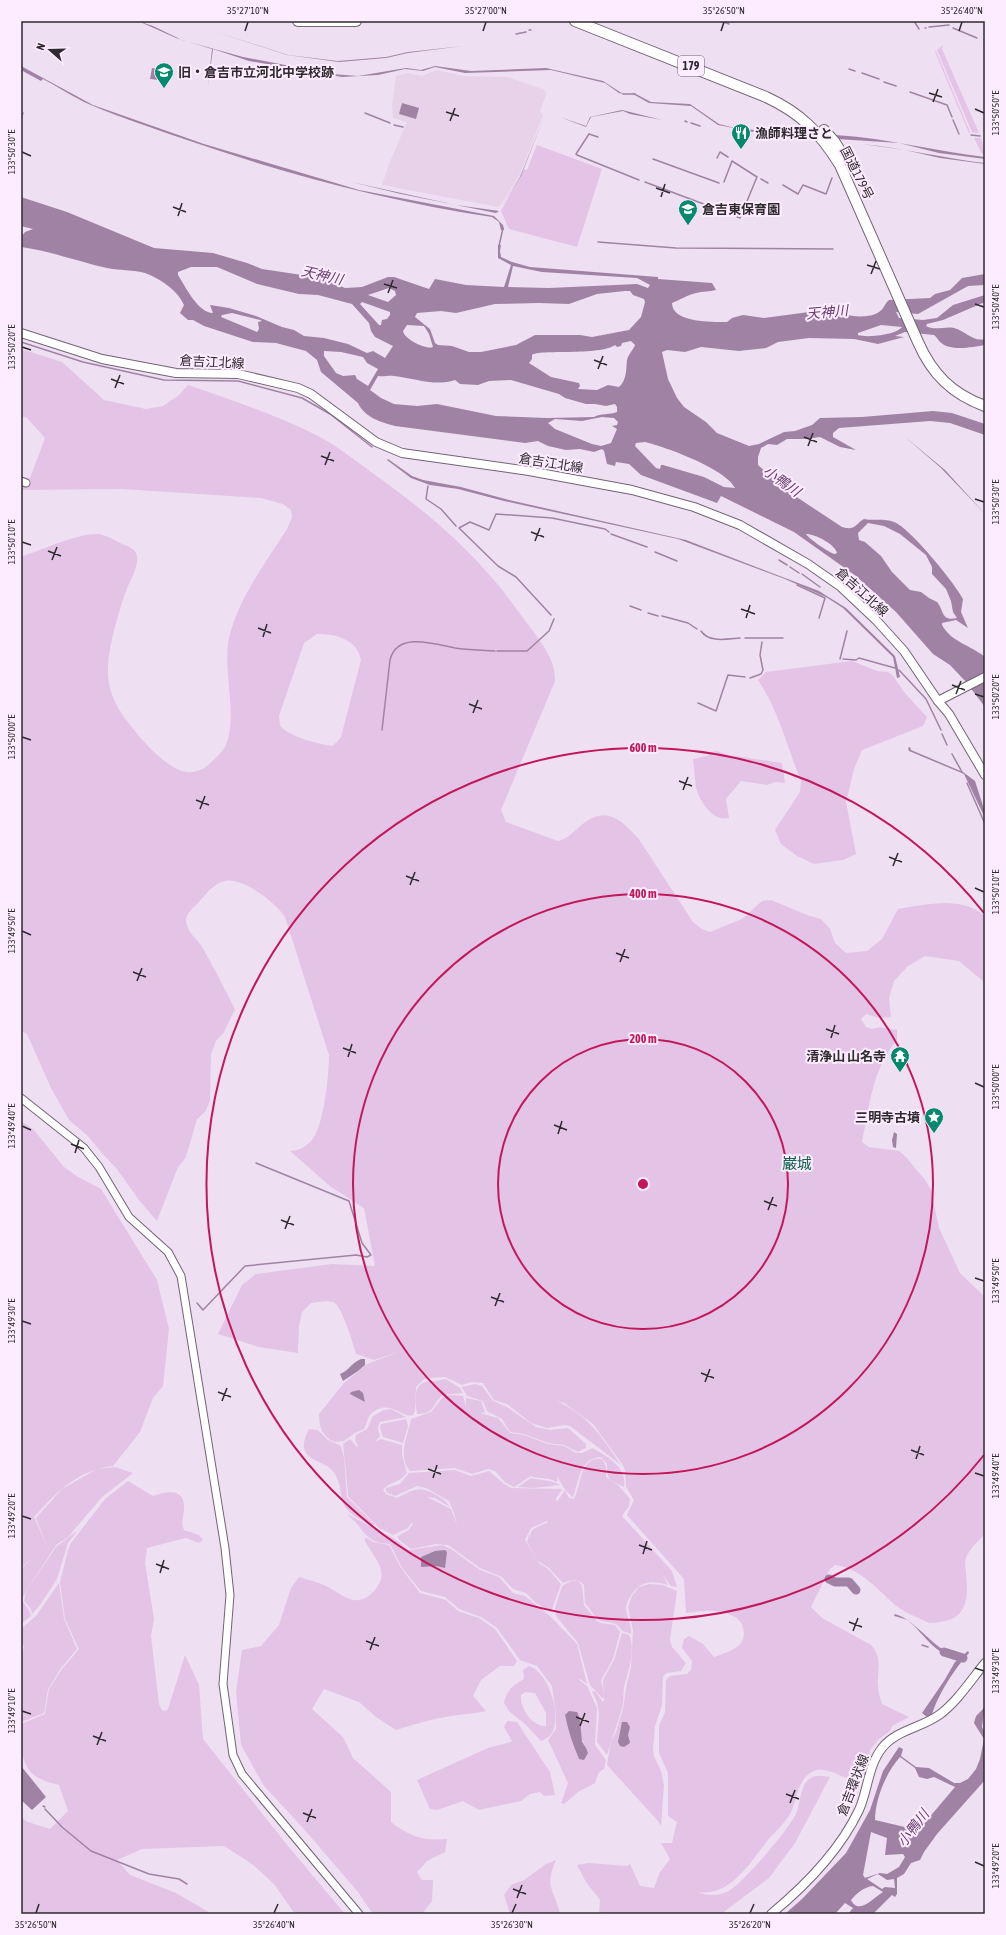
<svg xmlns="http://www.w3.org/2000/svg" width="1006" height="1935" viewBox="0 0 1006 1935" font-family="'Asap Condensed','Noto Sans JP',sans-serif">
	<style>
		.built { fill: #e7d2ea }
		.green { fill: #e3c4e7; fill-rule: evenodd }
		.water { fill: #a083a4; fill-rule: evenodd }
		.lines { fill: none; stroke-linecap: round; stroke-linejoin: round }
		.stream { stroke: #a083a4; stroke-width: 1.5 }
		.river { stroke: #a083a4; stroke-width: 9 }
		.minor-casing { stroke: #726474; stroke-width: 9 }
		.major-casing { stroke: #726474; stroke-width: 10 }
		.highway-casing { stroke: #726474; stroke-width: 12 }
		.minor { stroke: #fff; stroke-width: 7 }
		.major { stroke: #fff; stroke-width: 8 }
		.highway { stroke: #fff; stroke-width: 10 }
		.ticks { fill: none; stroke: #2f2930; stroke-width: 1.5 }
		.ring { fill: none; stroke: #c2185b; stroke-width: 2 }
		.labels { text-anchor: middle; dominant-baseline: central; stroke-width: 4; stroke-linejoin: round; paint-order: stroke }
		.shield { fill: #fdecff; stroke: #6d646e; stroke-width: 1 }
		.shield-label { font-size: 12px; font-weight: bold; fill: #2f2930 }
		.poi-label { font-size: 13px; font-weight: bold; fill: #2f2930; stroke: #fdecff; text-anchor: start }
		.street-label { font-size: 13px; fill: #2f2930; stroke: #fdecff }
		.water-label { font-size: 14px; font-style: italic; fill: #663e6c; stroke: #fdecff }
		.quarter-label { font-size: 15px; fill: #11624f; stroke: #fdecff }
		.centre { fill: #c2185b; stroke: #fdecff; stroke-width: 2 }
		.ring-label { font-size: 12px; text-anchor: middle; font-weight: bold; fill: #c2185b; stroke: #fdecff; stroke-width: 4; stroke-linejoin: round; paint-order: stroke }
		.neatline { fill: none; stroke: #2f2930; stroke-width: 1.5 }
		.ticks-label { font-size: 10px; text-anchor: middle; fill: #2f2930 }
	</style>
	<rect width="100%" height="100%" fill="#efdff2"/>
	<path class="built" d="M 437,70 L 463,76 L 508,77 L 545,90 L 546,95 L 540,111 L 543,115 L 520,174 L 501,205 L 498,207 L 382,185 L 389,164 L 407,122 L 393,118 L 392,105 L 396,76 L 407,73 L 422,76 Z"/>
	<g class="green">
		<path d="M 943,45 L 942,49 L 979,133 L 972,132 L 937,50 Z"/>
		<path d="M 936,51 L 970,132 L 969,133 L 935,52 Z"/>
		<path d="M 974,138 L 981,138 L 985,154 L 982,154 Z"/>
		<path d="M 537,145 L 602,169 L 577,247 L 509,229 L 501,211 L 524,169 L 527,170 Z"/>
		<path d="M 21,349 L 62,362 L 104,400 L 146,409 L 163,406 L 179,395 L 188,385 C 229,399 270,413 310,432 C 334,443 356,461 378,477 C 435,518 480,557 521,615 C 535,635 556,656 555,681 L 501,810 L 506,822 L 558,841 C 567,839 571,834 578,828 C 603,805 618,816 638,838 L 693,922 L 702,929 L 710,932 L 742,919 L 762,901 L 771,900 L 807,915 L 821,919 L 830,929 L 835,943 L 846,953 L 867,951 L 882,939 L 898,909 C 926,905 960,895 985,916 L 985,983 L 959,961 L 925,956 L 908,966 L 894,981 L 889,998 L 891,1017 L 880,1018 L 866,1014 L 861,1019 L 866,1027 L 872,1029 L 880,1027 L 897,1030 L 897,1040 C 872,1069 870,1105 862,1142 L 869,1147 L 899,1151 L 906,1157 L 925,1180 L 931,1190 L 939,1228 L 960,1273 L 985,1297 L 985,1534 C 978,1541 969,1549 966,1558 C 964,1562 966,1569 966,1573 C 968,1593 969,1616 945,1621 C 939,1622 933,1624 927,1622 C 917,1617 903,1612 894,1604 C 876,1588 861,1569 835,1565 L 830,1569 L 811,1607 L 822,1618 L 871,1645 C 883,1658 877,1669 878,1685 C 878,1691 880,1698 882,1704 L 909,1717 L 892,1726 L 890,1731 L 879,1739 L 870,1750 L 864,1779 C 847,1786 828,1762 812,1772 C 797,1780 798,1798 791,1812 C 786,1822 776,1831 768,1840 C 750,1862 731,1897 698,1892 C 706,1896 718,1896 727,1892 C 743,1884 786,1832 795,1816 C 801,1805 799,1788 809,1779 C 815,1774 822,1776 830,1777 L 795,1843 L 769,1878 L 721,1914 L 599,1914 L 600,1900 L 586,1882 L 577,1865 L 588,1863 L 627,1866 L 630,1864 L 640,1886 L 654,1888 L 660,1872 L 670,1859 L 661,1843 L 672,1843 L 677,1822 L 668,1816 L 668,1773 L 659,1753 L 659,1726 L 665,1712 L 666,1680 L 670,1676 L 687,1674 L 691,1670 L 692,1661 L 682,1648 L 684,1639 L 689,1636 L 703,1644 L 714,1657 C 722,1654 730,1652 737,1647 C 748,1639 745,1621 733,1616 C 718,1608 702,1611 686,1613 L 684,1579 L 627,1515 L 634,1500 L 626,1487 L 625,1470 L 622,1464 L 593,1424 L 564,1403 L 557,1401 C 590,1417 601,1436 621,1465 L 570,1426 L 565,1425 L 547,1428 L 531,1423 L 507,1404 L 494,1400 L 483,1383 L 471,1382 L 462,1385 L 445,1377 L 430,1378 L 424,1379 L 416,1387 L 415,1411 L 413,1415 C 402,1419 389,1397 371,1414 C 367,1418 367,1424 364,1429 L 355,1433 L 344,1441 L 335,1442 C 322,1437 319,1427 319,1414 L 344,1383 L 367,1364 L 401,1351 L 374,1360 L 356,1354 C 353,1344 342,1305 333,1302 C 327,1300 318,1302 311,1303 L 302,1312 L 299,1326 L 298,1353 L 259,1347 L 218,1334 L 242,1285 L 256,1274 L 332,1264 L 375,1266 L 364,1208 L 331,1187 L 290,1151 C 298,1151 306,1147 312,1140 C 324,1125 329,1075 329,1055 L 285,917 C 276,903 243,877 225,881 C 214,883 206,894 199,902 C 194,907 186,913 186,921 C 187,932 197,939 202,947 C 214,967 224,988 235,1009 L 224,1032 L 216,1041 L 211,1054 L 210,1101 L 205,1112 L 197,1119 L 186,1157 L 178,1167 L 157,1221 L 139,1200 L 116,1168 L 101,1152 L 88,1136 L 69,1120 L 51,1088 L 27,1034 L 21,1031 L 21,557 C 41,550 78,533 98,534 C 106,535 115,540 122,544 C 127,546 134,548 136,553 C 141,564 130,580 126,591 C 120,607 116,622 112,639 C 103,680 108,698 135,731 C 146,745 158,757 173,767 C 185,774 196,774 207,766 C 213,760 221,754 225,747 C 239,718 222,670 229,638 C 239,597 265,564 287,529 L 292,517 L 291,510 L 283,504 L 261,498 L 122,489 L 21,490 L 21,477 L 30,478 L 45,438 L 27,418 L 21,416 ZM 317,634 C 336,634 357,639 361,660 L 341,737 L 337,742 L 332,746 C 319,744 286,736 280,725 L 279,716 L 304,643 Z"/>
		<path d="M 852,661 L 877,671 L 888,672 L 893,676 L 904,692 L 927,717 L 923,726 L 862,750 L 854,769 L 846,802 L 856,854 L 843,860 L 814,864 L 797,856 L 781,844 L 775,830 L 800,792 L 801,781 C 787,747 779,711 758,680 L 766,672 Z"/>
		<path d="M 716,751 L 729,755 L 782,763 L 785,783 L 775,782 L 767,785 L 741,781 L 726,799 L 729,818 C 713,822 699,801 696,787 C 695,778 694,768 693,759 L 707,756 L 712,752 Z"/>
		<path d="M 21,1121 L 33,1129 L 64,1167 L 78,1177 L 101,1189 L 157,1280 L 169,1329 L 163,1386 L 153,1398 L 140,1432 L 113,1466 C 76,1471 58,1491 34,1517 L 46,1543 L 35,1556 L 21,1568 Z"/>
		<path d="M 446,1379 L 460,1388 L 463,1393 L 443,1395 C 431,1404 436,1414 417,1414 C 415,1397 412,1381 434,1381 C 438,1381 442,1379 446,1379 Z"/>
		<path d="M 475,1384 L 482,1386 L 493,1401 L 507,1407 L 536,1427 L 550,1430 L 568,1428 L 586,1444 L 586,1448 L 578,1452 L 564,1445 L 548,1443 L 524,1434 L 510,1432 L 502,1419 L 487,1411 L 483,1401 L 467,1396 L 462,1387 Z"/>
		<path d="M 450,1395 L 463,1396 L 466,1406 L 466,1398 L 481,1401 L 485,1412 L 480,1413 L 498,1418 L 510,1433 L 524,1435 L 548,1444 L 564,1446 L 576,1453 L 582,1453 L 593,1448 C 608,1458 627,1466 624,1487 C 609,1480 607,1481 607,1464 L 601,1457 C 579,1458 579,1482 573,1497 C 568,1494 560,1483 558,1477 L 557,1482 C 545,1476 542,1480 531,1476 L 514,1487 L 505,1482 L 495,1471 L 488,1469 L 472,1474 L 455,1468 L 410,1471 C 397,1456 408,1436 411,1419 L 431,1412 L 443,1397 Z"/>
		<path d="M 391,1409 L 406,1417 L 380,1422 L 378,1428 L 380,1436 L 375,1442 L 381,1439 L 402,1445 L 402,1455 L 407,1473 C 400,1483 388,1482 383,1490 L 386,1494 L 397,1498 C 415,1489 418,1485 438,1496 C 443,1499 447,1502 450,1507 L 435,1498 L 427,1497 L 451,1509 L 457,1525 L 454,1513 L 449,1501 L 426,1488 L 417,1486 L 395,1496 L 386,1492 L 386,1488 L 400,1484 L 409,1473 L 455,1470 L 471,1476 L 489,1471 L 504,1484 L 511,1488 L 561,1489 L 562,1490 L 556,1498 L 557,1502 L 565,1490 L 569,1498 L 574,1499 C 581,1486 580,1455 602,1459 L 606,1466 L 606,1477 L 619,1486 L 630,1499 L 629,1506 L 622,1516 L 672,1571 L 677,1587 L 671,1586 L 662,1574 L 668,1585 C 652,1580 641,1581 632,1594 C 629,1598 626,1604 626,1609 C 627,1618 632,1625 631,1634 L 623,1631 L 616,1624 L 598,1620 L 585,1603 L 584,1585 C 577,1578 571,1580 563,1583 L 549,1568 L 538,1561 L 527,1542 L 529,1534 L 530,1539 C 529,1527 540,1527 548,1522 L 547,1521 L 531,1528 L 525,1540 L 548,1577 L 539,1563 L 548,1569 L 561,1584 L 551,1612 L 536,1603 L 526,1593 L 513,1589 L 502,1577 L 480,1568 L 448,1545 L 436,1544 L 411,1549 L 398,1539 L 398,1536 L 409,1530 L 413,1524 L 411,1523 L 408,1528 L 393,1535 L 379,1528 L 348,1496 L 348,1492 L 343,1444 L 350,1439 L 357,1447 L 358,1446 L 355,1440 L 356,1435 L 367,1429 L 373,1416 L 384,1410 Z"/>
		<path d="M 406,1419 L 408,1426 L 403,1443 L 383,1437 L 380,1428 L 381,1424 Z"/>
		<path d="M 309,1429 L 318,1430 L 328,1440 L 341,1446 L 344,1458 L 347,1497 L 375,1525 C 369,1525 363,1521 358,1518 C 334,1504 346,1493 335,1474 C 326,1457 291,1464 309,1429 Z"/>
		<path d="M 115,1467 L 133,1473 L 102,1497 L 68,1537 L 56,1545 L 22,1598 C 23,1605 30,1608 31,1616 L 21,1624 L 21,1569 L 35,1556 L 46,1543 L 36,1518 L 62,1489 L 97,1469 Z"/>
		<path d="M 531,1478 C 542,1481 549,1479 560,1485 L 534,1488 L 518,1487 Z"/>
		<path d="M 128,1481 L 153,1496 C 164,1492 183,1487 184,1505 C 185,1514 180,1521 184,1530 L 199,1535 L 203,1540 L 199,1543 L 186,1538 L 147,1548 L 145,1563 L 154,1619 L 151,1636 L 159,1704 L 162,1710 L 165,1711 L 168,1709 L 185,1655 L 199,1685 L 203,1739 L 288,1846 L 345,1914 L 295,1914 L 274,1884 L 252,1864 L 224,1846 L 142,1849 L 117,1860 L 130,1875 L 176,1893 L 212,1914 L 21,1914 L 21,1817 L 28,1822 L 50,1829 L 68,1811 L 59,1785 C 53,1783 46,1782 41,1779 C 19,1770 21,1743 21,1724 L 45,1714 L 49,1689 L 62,1669 L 79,1649 L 65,1619 L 60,1582 L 68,1550 L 71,1543 L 105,1499 Z"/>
		<path d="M 347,1514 L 395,1539 L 390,1544 C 372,1543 368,1538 358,1525 C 355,1521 350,1518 347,1514 Z"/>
		<path d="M 78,1530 L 68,1543 L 57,1579 L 40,1605 L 32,1614 L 31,1609 L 24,1601 L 26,1592 L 56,1547 Z"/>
		<path d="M 365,1537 L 373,1542 L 389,1545 L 401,1568 L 420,1593 L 446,1600 L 458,1611 L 479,1618 L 495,1629 L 517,1661 L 514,1666 L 500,1666 L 481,1680 L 473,1696 L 486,1711 C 474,1714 463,1714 451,1716 C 432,1719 414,1724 396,1730 L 376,1717 L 359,1702 L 324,1689 L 312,1709 L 343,1737 L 353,1758 L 391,1792 L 391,1822 C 410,1837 424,1841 447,1839 L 445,1852 L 427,1861 L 417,1872 L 422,1880 L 433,1880 L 432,1901 L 422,1914 L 373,1914 L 358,1892 L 303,1828 L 264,1786 L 241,1745 L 236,1692 L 242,1650 L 261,1646 L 279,1625 L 291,1588 L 299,1577 C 308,1580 319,1582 328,1587 C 336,1591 344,1598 353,1600 C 361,1601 367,1598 372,1593 C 392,1573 376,1561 365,1541 Z"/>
		<path d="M 396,1540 L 409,1550 L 443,1545 L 451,1549 L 480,1570 L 499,1577 L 513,1593 L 525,1596 L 551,1617 L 577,1644 L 587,1684 L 580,1679 L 579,1680 L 587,1686 L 597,1708 L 595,1745 L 606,1760 L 604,1769 L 599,1772 L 595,1783 L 578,1792 L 564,1804 L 561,1803 L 568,1783 L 548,1740 L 556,1729 L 556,1715 L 552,1686 L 537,1666 L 520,1660 L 497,1628 L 481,1617 L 459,1609 L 445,1597 L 421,1591 L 402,1568 L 390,1544 Z"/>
		<path d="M 571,1581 L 578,1581 L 582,1585 L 584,1605 L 597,1621 L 601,1623 L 615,1625 L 620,1632 L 613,1659 L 601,1680 L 604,1694 L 603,1699 L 590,1685 L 578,1643 L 556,1616 L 555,1608 L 562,1586 Z"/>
		<path d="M 59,1583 L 64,1619 L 77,1649 L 61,1668 L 48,1689 L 44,1713 L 21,1722 L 21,1659 L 24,1647 L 21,1638 L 21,1629 L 36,1616 Z"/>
		<path d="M 649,1584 L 663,1585 L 677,1591 L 670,1640 L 672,1647 L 686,1663 L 681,1671 L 667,1673 L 663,1676 L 662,1705 L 655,1726 L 653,1749 L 654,1756 L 661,1771 L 664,1785 L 661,1826 L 658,1821 L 607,1765 L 611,1741 L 616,1732 L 623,1709 L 626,1688 L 631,1667 L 633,1630 L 628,1607 L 632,1596 L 639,1587 Z"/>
		<path d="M 622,1633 L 629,1635 C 636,1650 628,1672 624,1687 C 623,1694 624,1701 622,1708 C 618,1724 611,1739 607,1755 L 597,1742 L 599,1713 L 597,1702 L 592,1691 L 596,1692 L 602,1701 L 604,1701 L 603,1680 L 614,1660 Z"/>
		<path d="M 529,1666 C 548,1672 560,1711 554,1728 C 552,1735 547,1739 541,1741 L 525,1724 L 510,1712 L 504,1703 C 506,1691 513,1685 524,1679 L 523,1670 ZM 525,1692 L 535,1693 L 546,1713 L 546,1726 C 532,1726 520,1709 521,1695 Z"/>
		<path d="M 507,1721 L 517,1722 L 550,1772 L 555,1795 L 544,1796 L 540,1792 L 530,1794 L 521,1801 L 479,1810 L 463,1801 L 437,1810 L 430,1809 L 417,1780 L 488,1748 L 511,1742 L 512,1741 L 504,1727 Z"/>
		<path d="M 556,1860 C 544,1889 554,1887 560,1914 L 510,1914 L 504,1895 L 511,1885 L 524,1880 L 546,1864 Z"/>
	</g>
	<g class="water">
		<path d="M 138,21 L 153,26 L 182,40 L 243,57 L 332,74 L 358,76 L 406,68 L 421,70 L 435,66 L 471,71 L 546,68 L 603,81 L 620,92 L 624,94 L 619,93 L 605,83 L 551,70 L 465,73 L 435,67 L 423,71 L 405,69 L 378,75 L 342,77 L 249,61 L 213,49 L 208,86 L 212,49 L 176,38 Z"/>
		<path d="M 213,31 L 288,55 L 338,61 L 386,57 L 408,52 L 463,46 L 408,53 L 386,58 L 339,62 L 287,55 Z"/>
		<path d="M 21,66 L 93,105 L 204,144 L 359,190 L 494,216 L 503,225 L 504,230 L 501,230 L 499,222 L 492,217 C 387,201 285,174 184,139 C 153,128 121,118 91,105 C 74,98 59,87 43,79 L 41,81 L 21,70 Z"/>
		<path d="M 152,68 L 169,71 L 167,81 L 150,79 Z"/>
		<path d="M 634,93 L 651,102 L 690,104 L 719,124 L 739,129 L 718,125 L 691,106 L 649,103 L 633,94 Z"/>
		<path d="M 402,103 L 419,108 L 416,119 L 399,114 Z"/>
		<path d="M 622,110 L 662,120 L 630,114 L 623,111 L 591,117 L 586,127 L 560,117 L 586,126 L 590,117 Z"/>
		<path d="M 544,117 L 521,176 L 501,207 L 520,177 Z"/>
		<path d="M 744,129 L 811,135 L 813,138 L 743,131 Z"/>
		<path d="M 835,135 C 886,138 935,151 985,157 L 985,159 L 939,153 L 899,143 L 837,139 Z"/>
		<path d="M 862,144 C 903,148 943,158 984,163 L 985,164 L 940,158 L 905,150 Z"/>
		<path d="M 351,182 L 456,205 L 499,211 L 496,213 L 401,194 Z"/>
		<path d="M 21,197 L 67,212 L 154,248 L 213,253 L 247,263 L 262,269 L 322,278 L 345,288 L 362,287 L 388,277 L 394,277 L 429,289 L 435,279 L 466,285 L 504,287 L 511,265 L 498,258 L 498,245 L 501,245 L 500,251 L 501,257 L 512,262 L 530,267 L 658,277 L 658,279 L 712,283 L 716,290 C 709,292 703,291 696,293 C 687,295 680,300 672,303 C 672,323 713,322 727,322 L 732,318 L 743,315 L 764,318 L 809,312 L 812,316 L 833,314 L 846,307 L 847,308 L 844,314 C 853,317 871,318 879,312 C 884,309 885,303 889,300 L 930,298 L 935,294 L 950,290 L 962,278 L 985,274 L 985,285 L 968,286 L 918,314 L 896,312 L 899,318 L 923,320 L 937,318 L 953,305 L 985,295 L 985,302 L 943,320 L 927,324 L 926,326 C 934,331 945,326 954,328 C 966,331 972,342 985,339 L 985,345 C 972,347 951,352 940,342 C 938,340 937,337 934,335 L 905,332 L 895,336 L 904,337 L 878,344 L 854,339 L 809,338 L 778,342 L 766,348 L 739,351 L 701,347 L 685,352 L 667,350 L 662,352 L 668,379 L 677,398 L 684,407 L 706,422 L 717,433 L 749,446 L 759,444 L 784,432 L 795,431 L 812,425 L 820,418 L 862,417 L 933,411 L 952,413 L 985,424 L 985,435 L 950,423 L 930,421 L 839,428 L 833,433 L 833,437 L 856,450 L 840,447 L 820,437 L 806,439 L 787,439 L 777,445 L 768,444 L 761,448 L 758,457 L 758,465 L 786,490 L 842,527 C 856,531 855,524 864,519 C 874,521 884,518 894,522 C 909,527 955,583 963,599 L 961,612 L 968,628 L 956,620 L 942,623 L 942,625 C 952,643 971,645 985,657 L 985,707 L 966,682 L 950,665 L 933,654 L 896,612 L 856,576 L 794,532 L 721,496 L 717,503 L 641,475 L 629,464 L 616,462 L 615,466 L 607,464 L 604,451 L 602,449 L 594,452 L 580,449 L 566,450 L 548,446 L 538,441 L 525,443 L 395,426 C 381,422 365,418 358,403 L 321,372 L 317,360 L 306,351 L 276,343 L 253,342 L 204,326 L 193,320 L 188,320 L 180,313 L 184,305 C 178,291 163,281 150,275 C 137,269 121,271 107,268 C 79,262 51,251 21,247 L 21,237 L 25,232 L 33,229 L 21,226 ZM 513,266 L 542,272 L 637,278 L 650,285 L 648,288 L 637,284 L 549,288 L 508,287 ZM 191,267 L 217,267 L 257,284 L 299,294 L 318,295 L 352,304 L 369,323 L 371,331 L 375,337 L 393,346 L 385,358 L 373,351 L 367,353 L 348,344 L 324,338 L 304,336 L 294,330 L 282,327 L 256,316 L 229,308 L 210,305 L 213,313 C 198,313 185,286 178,275 L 178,272 ZM 389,288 L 395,291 L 396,295 L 388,302 L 368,295 ZM 625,291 L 630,291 L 633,295 L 644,299 L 645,302 L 641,317 L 629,330 L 592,337 L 580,335 L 535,335 L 516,345 L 481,352 L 469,352 L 452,346 L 438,345 L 435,343 L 430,329 L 415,317 L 417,313 L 441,311 L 456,313 L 495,304 L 539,303 L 569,304 L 597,294 ZM 362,302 L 390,312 L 390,315 L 387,319 L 382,320 L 381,325 L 379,325 L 360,304 ZM 232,313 L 260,320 L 262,321 L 258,322 L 259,329 L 257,332 L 221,317 L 222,315 ZM 407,325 L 424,326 L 429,334 L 433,347 C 426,350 404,339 403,331 ZM 881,325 L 902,327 C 896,335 867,338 858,335 L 858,333 ZM 631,341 L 635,345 C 633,350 628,355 627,360 C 626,369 627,380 619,387 L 608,385 L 597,390 L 578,389 L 580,386 L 579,383 L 551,377 L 529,363 L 532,359 L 532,355 C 538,349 600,356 615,345 L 617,347 L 621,346 L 622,343 ZM 324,351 L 341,352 L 363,357 L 367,363 L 378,369 L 368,386 L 357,379 L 355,375 L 343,376 L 336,373 L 324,356 ZM 378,376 C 384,377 389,375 394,376 C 414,378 435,387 455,380 L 460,384 L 478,385 L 489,381 L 511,380 L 559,394 L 565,398 L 586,404 L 595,404 L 606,406 L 615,404 L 617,407 L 617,412 C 609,415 601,413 594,417 L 547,418 L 496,416 L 437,404 L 417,406 L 394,404 L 381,398 L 370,390 ZM 602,417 L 614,418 L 618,422 L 617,425 L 612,426 L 617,429 L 611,443 L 601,446 L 592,444 L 555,429 L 548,423 L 555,419 L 582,421 ZM 645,442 C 666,447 726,469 735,488 L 724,487 L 704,477 L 663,465 L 661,465 L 660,469 L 656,468 L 635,446 L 636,443 ZM 868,523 L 884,526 L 900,534 L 926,555 L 932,567 L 932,574 L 946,589 L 951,601 L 953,612 L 957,618 C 941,622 944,610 937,602 L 929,598 L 921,592 L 910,590 L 892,572 L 881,556 L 865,542 L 859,540 L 858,533 ZM 806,534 C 815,534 835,544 837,553 L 835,554 C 829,553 808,538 806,534 Z"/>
		<path d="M 904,436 L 945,470 L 985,514 L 941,468 Z"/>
		<path d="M 388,459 L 412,476 L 423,480 L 461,487 L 509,500 L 686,540 L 819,591 L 846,608 L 895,656 L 900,677 L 897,678 L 893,657 L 843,608 L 826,597 L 785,579 L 678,539 L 504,501 L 458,489 L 430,485 L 411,478 L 387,460 Z"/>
		<path d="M 910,747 L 911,750 L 963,772 L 975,781 L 985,812 L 985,818 L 964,774 L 909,751 L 908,748 Z"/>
		<path d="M 894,1132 L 897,1134 L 896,1148 L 893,1147 L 892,1140 Z"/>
		<path d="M 361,1359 L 365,1359 L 365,1365 L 358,1371 L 343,1381 L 340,1374 C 349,1371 352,1362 361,1359 Z"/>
		<path d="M 359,1390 L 363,1393 L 365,1402 L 350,1394 L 351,1392 Z"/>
		<path d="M 445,1550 L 447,1552 L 445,1568 L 436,1566 L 421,1567 L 421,1557 L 435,1551 Z"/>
		<path d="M 895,1614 C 917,1620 938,1655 955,1653 L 955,1655 C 935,1657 922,1630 907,1620 C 903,1618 898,1617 894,1616 Z"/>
		<path d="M 968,1651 L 969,1653 C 955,1668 937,1696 932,1715 L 927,1717 L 922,1713 L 944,1681 L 955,1662 Z"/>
		<path d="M 985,1704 L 982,1727 L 985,1733 L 985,1780 L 937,1834 L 924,1852 L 920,1860 L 911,1863 L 904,1874 L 897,1878 L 897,1894 L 895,1897 L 892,1895 L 873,1914 L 848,1914 L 853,1908 L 845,1903 L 835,1914 L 785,1914 L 802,1899 L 846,1853 L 870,1810 L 883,1771 L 899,1747 L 903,1749 L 901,1756 L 916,1767 L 929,1768 L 954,1783 L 960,1783 L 968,1779 L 976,1769 L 980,1759 L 984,1739 L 974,1723 L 976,1716 L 983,1709 ZM 900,1757 L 915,1768 L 919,1777 L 927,1779 L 934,1777 L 955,1787 L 922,1826 L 909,1828 L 875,1820 C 875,1800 886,1772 900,1757 ZM 871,1832 L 887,1838 L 885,1855 L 903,1854 L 905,1857 L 899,1867 L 887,1874 L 880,1873 L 865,1878 L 863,1875 ZM 878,1874 L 887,1880 L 894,1879 L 895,1888 L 885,1887 L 882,1889 L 867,1879 ZM 873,1886 L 883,1892 C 874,1897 859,1916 851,1900 C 857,1893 864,1887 873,1886 Z"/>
		<path d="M 569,1711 L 577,1712 L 580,1719 L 582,1742 L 586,1748 L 588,1753 L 584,1760 L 579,1759 C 573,1745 568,1730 565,1715 Z"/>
		<path d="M 622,1722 L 627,1722 L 630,1727 L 628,1735 L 630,1743 L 624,1747 L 620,1746 L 618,1742 Z"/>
		<path d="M 21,1766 L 46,1797 L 32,1810 L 21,1800 Z"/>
	</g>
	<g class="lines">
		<g class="stream">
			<path d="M 721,21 L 729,24"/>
			<path d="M 914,21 L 919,29"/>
			<path d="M 929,27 L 949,25"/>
			<path d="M 925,28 L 926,28"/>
			<path d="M 953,28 L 977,38"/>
			<path d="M 529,30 L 531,30"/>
			<path d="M 516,34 L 526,32"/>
			<path d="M 984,40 L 985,41"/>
			<path d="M 849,69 L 855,71"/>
			<path d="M 862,73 L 879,79"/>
			<path d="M 884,82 L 896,86"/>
			<path d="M 910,92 L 947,105 L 952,117"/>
			<path d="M 623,94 L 635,94"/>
			<path d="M 365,113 L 390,123"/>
			<path d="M 21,118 L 23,113"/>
			<path d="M 953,120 L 959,134"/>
			<path d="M 685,121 L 687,122"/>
			<path d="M 691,123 L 700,126"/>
			<path d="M 394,125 L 403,127"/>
			<path d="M 589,134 L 576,154 L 577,155 L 639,180"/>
			<path d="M 589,134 L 598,137"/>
			<path d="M 971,135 L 980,136"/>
			<path d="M 717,158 L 720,152 L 728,157"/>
			<path d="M 653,159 L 719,183"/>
			<path d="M 761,179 L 768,183"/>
			<path d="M 645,182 L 709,206"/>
			<path d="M 783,185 L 798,194 L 803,185 L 826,194 L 832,178"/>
			<path d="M 714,208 L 740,218 L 757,177 L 732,161 L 724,182"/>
			<path d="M 598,242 L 676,248 L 833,249"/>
			<path d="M 499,246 L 503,228"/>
			<path d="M 21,342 L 83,362 L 164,380 L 238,381 L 302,398 L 330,414 L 372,447"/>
			<path d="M 428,486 L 426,499 L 441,509 L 456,526"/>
			<path d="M 611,534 L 647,547"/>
			<path d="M 655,552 L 677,561"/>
			<path d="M 779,560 L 787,565"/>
			<path d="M 790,567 L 799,573"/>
			<path d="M 802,574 L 820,587"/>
			<path d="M 797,585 L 825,598 L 819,618"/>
			<path d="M 630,606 L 641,610"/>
			<path d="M 648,613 L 658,616"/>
			<path d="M 551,615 L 516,577 L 498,566 L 459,528 L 470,522 L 489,530 L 496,514 L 552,518 L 605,529 L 609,532"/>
			<path d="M 662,616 L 688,623 L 697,629"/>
			<path d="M 701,631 C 709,643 727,639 740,638"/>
			<path d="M 745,638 L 783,638"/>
			<path d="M 497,651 L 527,651 L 549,631 L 554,619"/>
			<path d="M 840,659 L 847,631"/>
			<path d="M 843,659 L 856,660 L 859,658 L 895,668"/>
			<path d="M 899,670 L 926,699 L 941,730"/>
			<path d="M 750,678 L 761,674 L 763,670 L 760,655 L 762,642"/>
			<path d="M 698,703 L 716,711 L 728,675 L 745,677"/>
			<path d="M 382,730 L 390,660 C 397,631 435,644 455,648 C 468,650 482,650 495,651"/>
			<path d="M 942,734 L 947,745"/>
			<path d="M 952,754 L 962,772"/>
			<path d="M 967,783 L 985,824"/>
			<path d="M 197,1303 L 203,1310 L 245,1266 L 356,1255 L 367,1257 L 371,1255 L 362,1243 L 349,1201 L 256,1163"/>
			<path d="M 922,1645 L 928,1647"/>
			<path d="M 43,1806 L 45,1807"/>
			<path d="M 45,1809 L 62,1827 L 91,1851 L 149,1874 L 179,1879 L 187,1884"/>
		</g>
		<g class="river">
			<path d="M 829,1579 L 835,1582 L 849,1582 L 856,1590"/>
			<path d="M 944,1652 L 963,1658"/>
		</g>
		<g class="minor-casing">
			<g id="minor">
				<path d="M 21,481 L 26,483"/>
				<path d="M 21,1098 L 84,1148 L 99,1167 L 129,1217 L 168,1252 L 181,1276 L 225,1548 L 230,1595 L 223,1684 L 233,1755 L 242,1774 L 359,1914"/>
			</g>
		</g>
		<g class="major-casing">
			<g id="major">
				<path d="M 21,333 L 102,359 L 176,373 L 238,374 L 298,388 L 311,394 L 376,442 L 402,453 L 529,471 L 632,490 L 694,507 L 740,525 L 808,564 L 841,587 L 876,620 L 904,651 L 938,701 L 949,714 L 985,775"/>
				<path d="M 938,701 L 985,677"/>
				<path d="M 771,1914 C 805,1886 840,1850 859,1810 C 868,1790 868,1766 882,1748 C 896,1730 921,1728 939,1715 C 957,1702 971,1680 985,1663"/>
			</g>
		</g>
		<g class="highway-casing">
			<g id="highway">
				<path d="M 298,21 L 356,21"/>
				<path d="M 575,21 L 766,97 C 801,113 820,133 840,165 L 918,342 C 932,374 952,394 985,406"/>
				<path d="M 824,130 L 834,141 L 844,157"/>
			</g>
		</g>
		<use href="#minor" class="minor"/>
		<use href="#major" class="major"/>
		<use href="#highway" class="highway"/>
	</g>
	<path class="ticks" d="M 245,31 L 248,22M 483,31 L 486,22M 721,31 L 724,22M 959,31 L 962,22M 929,93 L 942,97M 933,102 L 938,89M 975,109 L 984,113M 446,112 L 459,116M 450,121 L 455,108M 22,152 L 31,156M 656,188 L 670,193M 661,197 L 665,184M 173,207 L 186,212M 178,216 L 182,203M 867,265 L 880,269M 871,274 L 876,261M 384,284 L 397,288M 388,293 L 393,280M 975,304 L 984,307M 22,347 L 31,350M 594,360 L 607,365M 598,369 L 603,356M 111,379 L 124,384M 115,388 L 120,375M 804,437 L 817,442M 808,446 L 813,433M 321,456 L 334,461M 325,465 L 330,452M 975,499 L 984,502M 531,532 L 544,537M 535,541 L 540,528M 22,542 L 31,545M 48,551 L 61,556M 52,560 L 57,547M 741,609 L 755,614M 746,618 L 750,605M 258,628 L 271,633M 263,637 L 267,624M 952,685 L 965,690M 956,694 L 961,681M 975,694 L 984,697M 469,704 L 482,709M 473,713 L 478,700M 22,737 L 31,740M 679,781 L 692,786M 683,790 L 688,777M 196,800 L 209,805M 200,809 L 205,796M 889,857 L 902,862M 893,866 L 898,853M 406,876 L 419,881M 410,885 L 415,872M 975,888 L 984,892M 22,931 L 31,935M 616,953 L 629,958M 620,962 L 625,949M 133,972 L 146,977M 137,981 L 142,968M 826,1029 L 839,1034M 831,1038 L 835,1025M 343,1048 L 356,1053M 348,1057 L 352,1044M 975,1083 L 984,1087M 554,1125 L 567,1130M 22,1126 L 31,1130M 558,1134 L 562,1121M 71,1144 L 84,1149M 75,1153 L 79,1140M 764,1201 L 777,1206M 768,1210 L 773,1197M 281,1220 L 294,1225M 285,1229 L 290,1216M 975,1278 L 984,1281M 491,1297 L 504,1302M 495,1306 L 500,1293M 22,1321 L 31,1324M 701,1373 L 714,1378M 705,1382 L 710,1369M 218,1392 L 231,1397M 222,1401 L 227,1388M 911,1450 L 924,1455M 916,1459 L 920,1446M 428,1469 L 441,1474M 975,1473 L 984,1476M 433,1478 L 437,1465M 22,1516 L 31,1519M 639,1545 L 652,1550M 643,1554 L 647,1541M 156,1564 L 169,1569M 160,1573 L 164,1560M 849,1622 L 862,1627M 853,1631 L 858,1618M 366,1641 L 379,1646M 370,1650 L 375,1637M 975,1668 L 984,1671M 22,1711 L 31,1714M 576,1717 L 589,1722M 580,1726 L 585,1713M 93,1736 L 106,1741M 97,1745 L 102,1732M 786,1794 L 799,1799M 790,1803 L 795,1790M 303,1813 L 316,1818M 307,1822 L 312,1809M 975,1862 L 984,1866M 513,1889 L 526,1894M 517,1898 L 522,1885M 36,1913 L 39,1904M 274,1913 L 278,1904M 512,1913 L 516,1904M 750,1913 L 754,1904"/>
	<g class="ring">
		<circle cx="643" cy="1184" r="145"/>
		<circle cx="643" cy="1184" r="290"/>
		<path d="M984 1455A436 436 0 1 1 984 913"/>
	</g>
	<defs>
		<g id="school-pin" transform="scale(1)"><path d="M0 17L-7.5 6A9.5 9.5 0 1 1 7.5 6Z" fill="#04896e" stroke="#fdecff"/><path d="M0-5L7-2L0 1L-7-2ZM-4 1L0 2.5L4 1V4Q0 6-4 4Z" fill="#fff"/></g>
		<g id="restaurant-pin" transform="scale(1)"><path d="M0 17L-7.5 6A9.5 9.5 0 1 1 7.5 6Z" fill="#04896e" stroke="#fdecff"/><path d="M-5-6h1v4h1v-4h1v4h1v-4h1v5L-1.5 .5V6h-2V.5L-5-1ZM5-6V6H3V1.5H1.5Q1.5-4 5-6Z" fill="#fff"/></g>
		<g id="temple-pin" transform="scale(1)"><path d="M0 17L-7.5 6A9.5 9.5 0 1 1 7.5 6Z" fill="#04896e" stroke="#fdecff"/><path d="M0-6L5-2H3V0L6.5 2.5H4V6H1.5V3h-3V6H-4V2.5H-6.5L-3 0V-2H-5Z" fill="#fff"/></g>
		<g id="sight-pin" transform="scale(1)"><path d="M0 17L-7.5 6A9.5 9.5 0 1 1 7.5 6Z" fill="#04896e" stroke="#fdecff"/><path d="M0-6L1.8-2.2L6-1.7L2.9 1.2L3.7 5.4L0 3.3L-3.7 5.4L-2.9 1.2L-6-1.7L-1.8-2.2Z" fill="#fff"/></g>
	</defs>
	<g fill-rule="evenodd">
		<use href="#school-pin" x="164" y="72"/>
		<use href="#restaurant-pin" x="741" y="133"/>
		<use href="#school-pin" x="688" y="209"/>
		<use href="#temple-pin" x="900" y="1056"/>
		<use href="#sight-pin" x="934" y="1117"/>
	</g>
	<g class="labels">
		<rect class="shield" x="678" y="56" width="26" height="20" rx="3"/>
		<g class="shield-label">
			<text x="691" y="66">179</text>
		</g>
		<g class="poi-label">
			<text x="178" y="72">旧・倉吉市立河北中学校跡</text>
			<text x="755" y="133">漁師料理さと</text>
			<text x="702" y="209">倉吉東保育園</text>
			<text x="886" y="1056" text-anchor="end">清浄山 山名寺</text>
			<text x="920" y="1117" text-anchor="end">三明寺古墳</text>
		</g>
		<g class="street-label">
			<text transform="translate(857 173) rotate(63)">国道179号</text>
			<text transform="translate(212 362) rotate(3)">倉吉江北線</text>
			<text transform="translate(551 463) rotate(9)">倉吉江北線</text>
			<text transform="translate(862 592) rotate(42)">倉吉江北線</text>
			<text transform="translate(853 1785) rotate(-69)">倉吉環状線</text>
		</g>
		<g class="water-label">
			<text transform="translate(322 275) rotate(13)">天神川</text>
			<text transform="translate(827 312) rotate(-5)">天神川</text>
			<text transform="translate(782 481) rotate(35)">小鴨川</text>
			<text transform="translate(913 1828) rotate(-53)">小鴨川</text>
		</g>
		<g class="quarter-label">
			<text x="797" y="1163">巌城</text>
		</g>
	</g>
	<circle cx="643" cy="1184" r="6" class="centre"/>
	<g class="ring-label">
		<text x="643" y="752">600 m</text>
		<text x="643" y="898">400 m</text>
		<text x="643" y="1043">200 m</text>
	</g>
	<rect width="1006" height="1935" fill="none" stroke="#fdecff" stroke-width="44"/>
	<g transform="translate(50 50) rotate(290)" stroke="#fdecff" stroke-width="3" paint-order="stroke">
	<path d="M0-3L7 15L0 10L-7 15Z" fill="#2f2930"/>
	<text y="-6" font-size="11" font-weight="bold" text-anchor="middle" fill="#2f2930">N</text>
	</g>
	<rect x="22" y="22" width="962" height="1891" class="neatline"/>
	<g class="ticks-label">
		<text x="248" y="14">35°27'10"N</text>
		<text x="486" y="14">35°27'00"N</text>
		<text x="724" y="14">35°26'50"N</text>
		<text x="962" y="14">35°26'40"N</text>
		<text transform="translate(995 113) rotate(-90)" y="4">133°50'50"E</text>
		<text transform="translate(11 152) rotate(-90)" y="4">133°50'30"E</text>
		<text transform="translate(995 307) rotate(-90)" y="4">133°50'40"E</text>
		<text transform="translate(11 347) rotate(-90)" y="4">133°50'20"E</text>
		<text transform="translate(995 502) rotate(-90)" y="4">133°50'30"E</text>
		<text transform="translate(11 542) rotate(-90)" y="4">133°50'10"E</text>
		<text transform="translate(995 697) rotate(-90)" y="4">133°50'20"E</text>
		<text transform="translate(11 737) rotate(-90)" y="4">133°50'00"E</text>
		<text transform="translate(995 892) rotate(-90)" y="4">133°50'10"E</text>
		<text transform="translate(11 931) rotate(-90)" y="4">133°49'50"E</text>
		<text transform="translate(995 1087) rotate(-90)" y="4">133°50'00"E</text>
		<text transform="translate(11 1126) rotate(-90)" y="4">133°49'40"E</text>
		<text transform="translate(995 1281) rotate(-90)" y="4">133°49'50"E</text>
		<text transform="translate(11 1321) rotate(-90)" y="4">133°49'30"E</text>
		<text transform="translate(995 1476) rotate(-90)" y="4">133°49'40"E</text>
		<text transform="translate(11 1516) rotate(-90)" y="4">133°49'20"E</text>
		<text transform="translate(995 1671) rotate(-90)" y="4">133°49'30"E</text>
		<text transform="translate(11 1711) rotate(-90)" y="4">133°49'10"E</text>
		<text transform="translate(995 1866) rotate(-90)" y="4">133°49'20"E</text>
		<text x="36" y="1928">35°26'50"N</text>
		<text x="274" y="1928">35°26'40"N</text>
		<text x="512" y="1928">35°26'30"N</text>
		<text x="750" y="1928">35°26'20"N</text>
	</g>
</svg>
